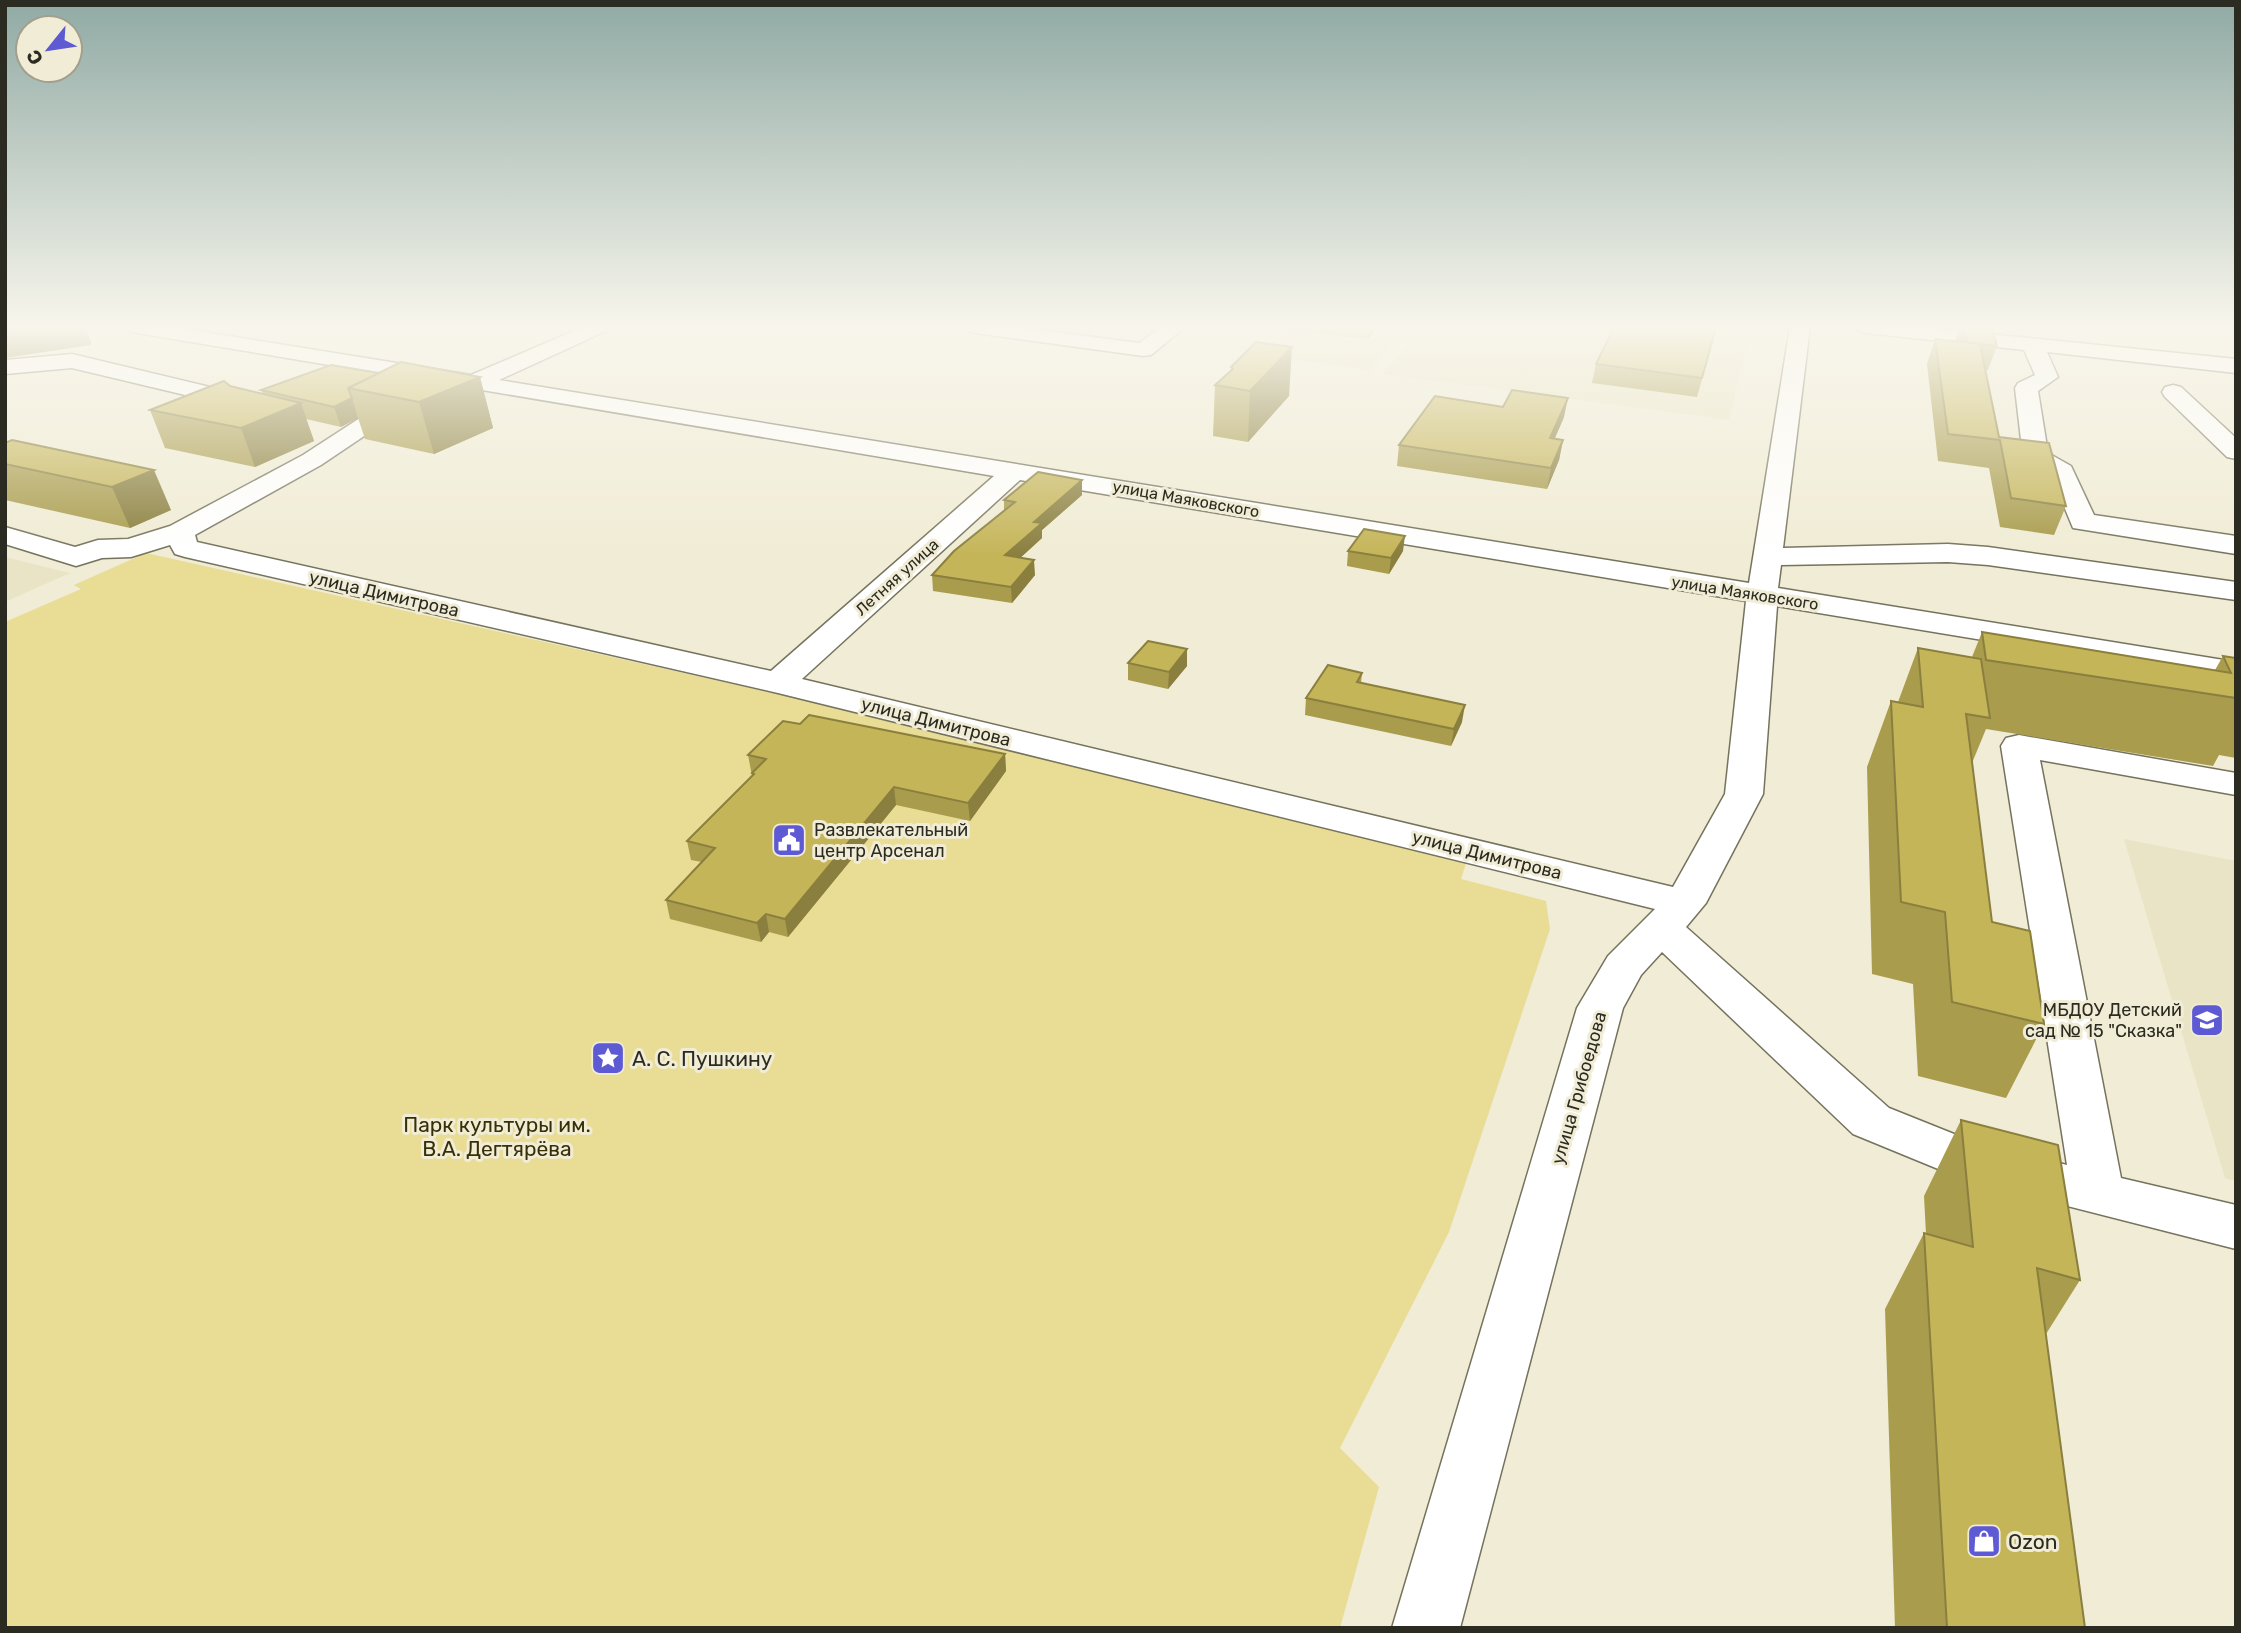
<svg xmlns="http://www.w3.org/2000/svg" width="2241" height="1633" viewBox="0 0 2241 1633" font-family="Rubik,sans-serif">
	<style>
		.built { fill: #e9e4c5 }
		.green { fill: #e9dc95 }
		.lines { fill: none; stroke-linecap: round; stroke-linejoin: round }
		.minor-casing { stroke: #75725d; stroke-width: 3 }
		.minor { fill: #fff; fill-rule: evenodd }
		.wall { fill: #a99c4d }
		.shaded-wall { fill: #8a7f3e }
		.building { fill: #c5b559; stroke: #8a7f3e; stroke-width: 2 }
		.labels { text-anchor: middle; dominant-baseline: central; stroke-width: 6; stroke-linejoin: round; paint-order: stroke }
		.far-street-label { font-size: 16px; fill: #2c2b22; stroke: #f0ecd5 }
		.street-label { font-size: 18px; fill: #2c2b22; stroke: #f0ecd5 }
		.poi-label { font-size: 18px; fill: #2c2b22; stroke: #f0ecd5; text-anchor: start }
		.near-poi-label { font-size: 21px; fill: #2c2b22; stroke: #f0ecd5; text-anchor: start }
		.near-park-label { font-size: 21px; fill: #373007; stroke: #f0ecd5 }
	</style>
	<rect width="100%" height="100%" fill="#f0ecd5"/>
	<g class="built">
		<path d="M 1205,327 L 1407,327 L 1371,370 L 1183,345 Z"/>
		<path d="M 1422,327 L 1751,327 L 1729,420 L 1383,374 Z"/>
		<path d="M 5,557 L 70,573 L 5,602 Z"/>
		<path d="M 2124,839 L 2236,861 L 2236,1181 L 2225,1178 Z"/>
	</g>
	<path class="green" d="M 146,553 L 791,697 L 1468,857 L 1461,879 L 1546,901 L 1550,929 L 1449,1232 L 1340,1448 L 1379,1487 L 1340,1628 L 5,1628 L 5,622 L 81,589 L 74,585 Z"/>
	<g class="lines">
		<g class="minor-casing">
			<g id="minor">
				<path d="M 127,327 L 173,327 L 471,375 L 583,327 L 609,327 L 606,331 L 499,380 L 1749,583 L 1790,327 L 1810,327 L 1783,548 L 1948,544 L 1988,547 L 2236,582 L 2236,600 L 1988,565 L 1948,562 L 1781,565 L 1778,588 L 2236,662 L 2236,682 L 1777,606 L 1763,794 L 1706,903 L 1686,927 L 1889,1108 L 1974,1142 L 2067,1165 L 2001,746 L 2006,738 L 2019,735 L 2236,773 L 2236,795 L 2040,760 L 2121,1178 L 2236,1205 L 2236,1249 L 1965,1180 L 1853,1134 L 1662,952 L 1641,975 L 1623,1008 L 1460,1628 L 1392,1628 L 1577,1008 L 1608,956 L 1655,909 L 778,693 L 185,557 L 175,554 L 170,545 L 131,557 L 102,558 L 76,566 L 5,544 L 5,527 L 75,547 L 98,540 L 128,539 L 170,526 L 303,455 L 363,416 L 401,398 L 417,398 L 421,403 L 417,408 L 379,426 L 321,465 L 195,535 L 197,542 L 771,671 L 994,476 L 476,389 L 470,391 L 461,387 L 137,333 L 130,331 ZM 1020,480 L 1746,601 L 1725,794 L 1673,887 L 802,679 Z"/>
				<path d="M 965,327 L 1018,327 L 1139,343 L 1162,327 L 1185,327 L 1151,355 L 1143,356 L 975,333 L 968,331 Z"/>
				<path d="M 1856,327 L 1921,327 L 2236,359 L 2236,373 L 2047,352 L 2058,377 L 2038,391 L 2048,453 L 2071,466 L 2094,515 L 2236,536 L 2236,554 L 2073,528 L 2051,475 L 2027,462 L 2023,457 L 2015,388 L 2018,383 L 2035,375 L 2024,350 L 1866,333 L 1859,331 Z"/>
				<path d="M 72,354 L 256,398 L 260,403 L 256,408 L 248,410 L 72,368 L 5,374 L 5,360 Z"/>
				<path d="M 2173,385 L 2181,387 L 2236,438 L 2236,459 L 2227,457 L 2165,397 L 2162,392 L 2165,387 Z"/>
			</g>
		</g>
		<use href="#minor" class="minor"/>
	</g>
	<g class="wall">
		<path d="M 1262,327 L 1378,327 L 1368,339 Z"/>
		<path d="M 1717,327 L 1697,397 L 1592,383 L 1596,364 Z"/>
		<path d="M 1950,327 L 1992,327 L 1997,346 L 1988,370 L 1985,370 L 1999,437 L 2066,506 L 2054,535 L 2000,527 L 1989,468 L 1938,461 L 1927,364 L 1935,339 L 1955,341 L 1960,328 Z"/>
		<path d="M 1231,367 L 1289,396 L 1248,442 L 1213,436 L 1215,385 L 1231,371 Z"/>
		<path d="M 379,373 L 480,377 L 493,428 L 434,454 L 365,439 L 358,418 L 341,427 L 306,419 L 314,441 L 255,467 L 165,448 L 150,410 L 230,386 L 263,394 L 261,390 Z"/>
		<path d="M 1564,417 L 1555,438 L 1563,440 L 1559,460 L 1547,489 L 1397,466 L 1399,445 Z"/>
		<path d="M 5,443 L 171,510 L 130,528 L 5,500 Z"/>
		<path d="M 1082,495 L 1042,530 L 1042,538 L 1020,558 L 1035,575 L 1012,603 L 933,591 L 932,575 L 1004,510 L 1004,500 Z"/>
		<path d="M 1348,551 L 1403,551 L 1389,574 L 1347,566 Z"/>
		<path d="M 1982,632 L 2215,670 L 2223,656 L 2236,658 L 2236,758 L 2219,755 L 2213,766 L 1986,729 L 1972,763 L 1992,922 L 2044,1024 L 2006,1098 L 1918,1076 L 1913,984 L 1872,974 L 1867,767 L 1891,701 L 1898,702 L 1918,648 L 1972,657 Z"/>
		<path d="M 1128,663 L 1187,666 L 1168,689 L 1128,680 Z"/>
		<path d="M 1362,673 L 1361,683 L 1462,722 L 1451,746 L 1305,715 L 1306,698 Z"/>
		<path d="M 800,724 L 1005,754 L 1006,771 L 970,821 L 896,805 L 788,937 L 769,932 L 761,942 L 670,919 L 666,900 L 702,862 L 691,860 L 687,841 L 752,776 L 748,755 Z"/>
		<path d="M 1961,1120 L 2080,1280 L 2046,1334 L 2085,1628 L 1895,1628 L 1885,1309 L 1924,1233 L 1926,1234 L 1924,1196 Z"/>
	</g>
	<g class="shaded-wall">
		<path d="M 30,327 L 85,327 L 91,341 L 91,345 L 5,358 L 5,330 Z"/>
		<path d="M 1369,327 L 1378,327 L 1368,339 Z"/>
		<path d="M 1292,347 L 1289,396 L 1248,442 L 1250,391 Z"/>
		<path d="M 480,377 L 493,428 L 434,454 L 419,402 Z"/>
		<path d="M 352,398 L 358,418 L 341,427 L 334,407 Z"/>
		<path d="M 1568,398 L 1564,417 L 1546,458 L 1550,438 Z"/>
		<path d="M 301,403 L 314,441 L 255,467 L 241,428 Z"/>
		<path d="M 1563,440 L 1559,460 L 1547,489 L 1551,468 Z"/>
		<path d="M 154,470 L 171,510 L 130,528 L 112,487 Z"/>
		<path d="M 1082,480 L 1082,495 L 1042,530 L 1042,538 L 1006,571 L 1005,555 L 1034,522 Z"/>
		<path d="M 1405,536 L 1403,551 L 1389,574 L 1391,558 Z"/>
		<path d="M 1034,560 L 1035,575 L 1012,603 L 1011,587 Z"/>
		<path d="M 1187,649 L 1187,666 L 1168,689 L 1169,672 Z"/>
		<path d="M 1465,705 L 1462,722 L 1451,746 L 1454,729 Z"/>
		<path d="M 1005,754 L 1006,771 L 970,821 L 968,803 Z"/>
		<path d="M 894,787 L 896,805 L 788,937 L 785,919 Z"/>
		<path d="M 766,914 L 769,932 L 761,942 L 757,923 Z"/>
	</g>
	<g class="building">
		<path d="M 5,327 L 30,327 L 5,330 Z"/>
		<path d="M 1614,327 L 1716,327 L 1702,378 L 1596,364 Z"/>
		<path d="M 1963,327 L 1992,327 L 1997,346 L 1967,343 Z"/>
		<path d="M 1935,339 L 1980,344 L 1999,437 L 2049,443 L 2066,506 L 2011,498 L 2000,440 L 1948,434 Z"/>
		<path d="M 1256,342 L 1292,347 L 1250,391 L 1215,385 L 1233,369 L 1231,367 Z"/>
		<path d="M 401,362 L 480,377 L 419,402 L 348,388 Z"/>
		<path d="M 331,365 L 379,373 L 348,388 L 352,398 L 334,407 L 261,390 Z"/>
		<path d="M 224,381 L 230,386 L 301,403 L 241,428 L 150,410 Z"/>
		<path d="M 1512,390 L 1568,398 L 1550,438 L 1563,440 L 1551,468 L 1399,445 L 1435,396 L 1503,407 Z"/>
		<path d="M 12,440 L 154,470 L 112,487 L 5,464 L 5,443 Z"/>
		<path d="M 1038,472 L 1082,480 L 1034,522 L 1042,523 L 1005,555 L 1034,560 L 1011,587 L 932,575 L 954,551 L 1015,502 L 1004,500 Z"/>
		<path d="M 1364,529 L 1405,536 L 1391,558 L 1348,551 Z"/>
		<path d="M 1982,632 L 2231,673 L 2223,656 L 2236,658 L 2236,698 L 1986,660 Z"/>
		<path d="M 1148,641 L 1187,649 L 1169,672 L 1128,663 Z"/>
		<path d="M 1918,648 L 1981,659 L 1990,718 L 1966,714 L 1992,922 L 2030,931 L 2044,1024 L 1952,1002 L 1945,912 L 1901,902 L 1891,701 L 1923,707 Z"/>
		<path d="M 1328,665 L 1362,673 L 1357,682 L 1465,705 L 1454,729 L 1306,698 Z"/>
		<path d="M 809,715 L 1005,754 L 968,803 L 894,787 L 785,919 L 766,914 L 757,923 L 666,900 L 715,848 L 687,841 L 754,774 L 752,773 L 766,759 L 748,755 L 783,721 L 800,724 Z"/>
		<path d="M 1961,1120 L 2058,1145 L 2080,1280 L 2037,1268 L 2085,1628 L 1947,1628 L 1924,1233 L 1973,1247 Z"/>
	</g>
	<linearGradient id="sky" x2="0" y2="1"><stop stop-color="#90aaa4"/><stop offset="0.59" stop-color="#f8f6ec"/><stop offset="1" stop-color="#f8f6ec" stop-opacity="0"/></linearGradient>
	<rect width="2241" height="555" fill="url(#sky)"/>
	<defs>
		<g id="civic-square" transform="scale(1.75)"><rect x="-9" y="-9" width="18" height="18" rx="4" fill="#5d5ad3" stroke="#f0ecd5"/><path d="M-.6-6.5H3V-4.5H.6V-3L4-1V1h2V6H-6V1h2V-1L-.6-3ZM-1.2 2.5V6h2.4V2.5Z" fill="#fff"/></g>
		<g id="school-square" transform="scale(1.75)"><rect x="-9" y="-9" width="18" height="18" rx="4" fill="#5d5ad3" stroke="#f0ecd5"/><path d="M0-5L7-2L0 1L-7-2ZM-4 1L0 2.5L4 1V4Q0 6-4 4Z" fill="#fff"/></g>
		<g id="sight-square" transform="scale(1.75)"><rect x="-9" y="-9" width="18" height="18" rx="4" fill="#5d5ad3" stroke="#f0ecd5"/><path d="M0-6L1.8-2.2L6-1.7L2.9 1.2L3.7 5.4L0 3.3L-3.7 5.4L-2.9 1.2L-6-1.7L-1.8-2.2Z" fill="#fff"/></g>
		<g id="shop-square" transform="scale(1.75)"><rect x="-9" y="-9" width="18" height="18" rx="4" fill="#5d5ad3" stroke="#f0ecd5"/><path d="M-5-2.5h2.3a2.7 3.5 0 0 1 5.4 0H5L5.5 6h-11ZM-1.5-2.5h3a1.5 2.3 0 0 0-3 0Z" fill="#fff"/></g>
	</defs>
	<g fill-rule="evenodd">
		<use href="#civic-square" x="789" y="840"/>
		<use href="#school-square" x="2207" y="1020"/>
		<use href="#sight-square" x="608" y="1058"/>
		<use href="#shop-square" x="1984" y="1541"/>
	</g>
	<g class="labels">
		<g class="far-street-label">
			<text transform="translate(1186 499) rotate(10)">улица Маяковского</text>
			<text transform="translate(897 577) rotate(-42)">Летняя улица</text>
			<text transform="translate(1745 593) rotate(9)">улица Маяковского</text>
		</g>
		<g class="street-label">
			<text transform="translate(384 594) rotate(13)">улица Димитрова</text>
			<text transform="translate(936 722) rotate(14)">улица Димитрова</text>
			<text transform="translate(1487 855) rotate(14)">улица Димитрова</text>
			<text transform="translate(1579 1088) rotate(-74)">улица Грибоедова</text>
		</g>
		<g class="poi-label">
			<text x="814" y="830">Развлекательный<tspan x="814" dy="21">центр Арсенал</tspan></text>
			<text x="2182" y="1010" text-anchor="end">МБДОУ Детский<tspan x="2182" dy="21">сад № 15 "Сказка"</tspan></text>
		</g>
		<g class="near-poi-label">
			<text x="632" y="1058">А. С. Пушкину</text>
			<text x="2008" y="1541">Ozon</text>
		</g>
		<g class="near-park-label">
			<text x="497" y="1124">Парк культуры им.<tspan x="497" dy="24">В.А. Дегтярёва</tspan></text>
		</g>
	</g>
	<rect width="2241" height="1633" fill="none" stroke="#2c2b22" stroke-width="14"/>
	<g transform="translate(49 49) rotate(240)"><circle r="33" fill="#f0ecd5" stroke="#a29f8d" stroke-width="2"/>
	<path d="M0-5L12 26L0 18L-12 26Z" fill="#5d5ad3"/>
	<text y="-10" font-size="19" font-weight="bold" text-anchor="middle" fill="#2c2b22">С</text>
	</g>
</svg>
